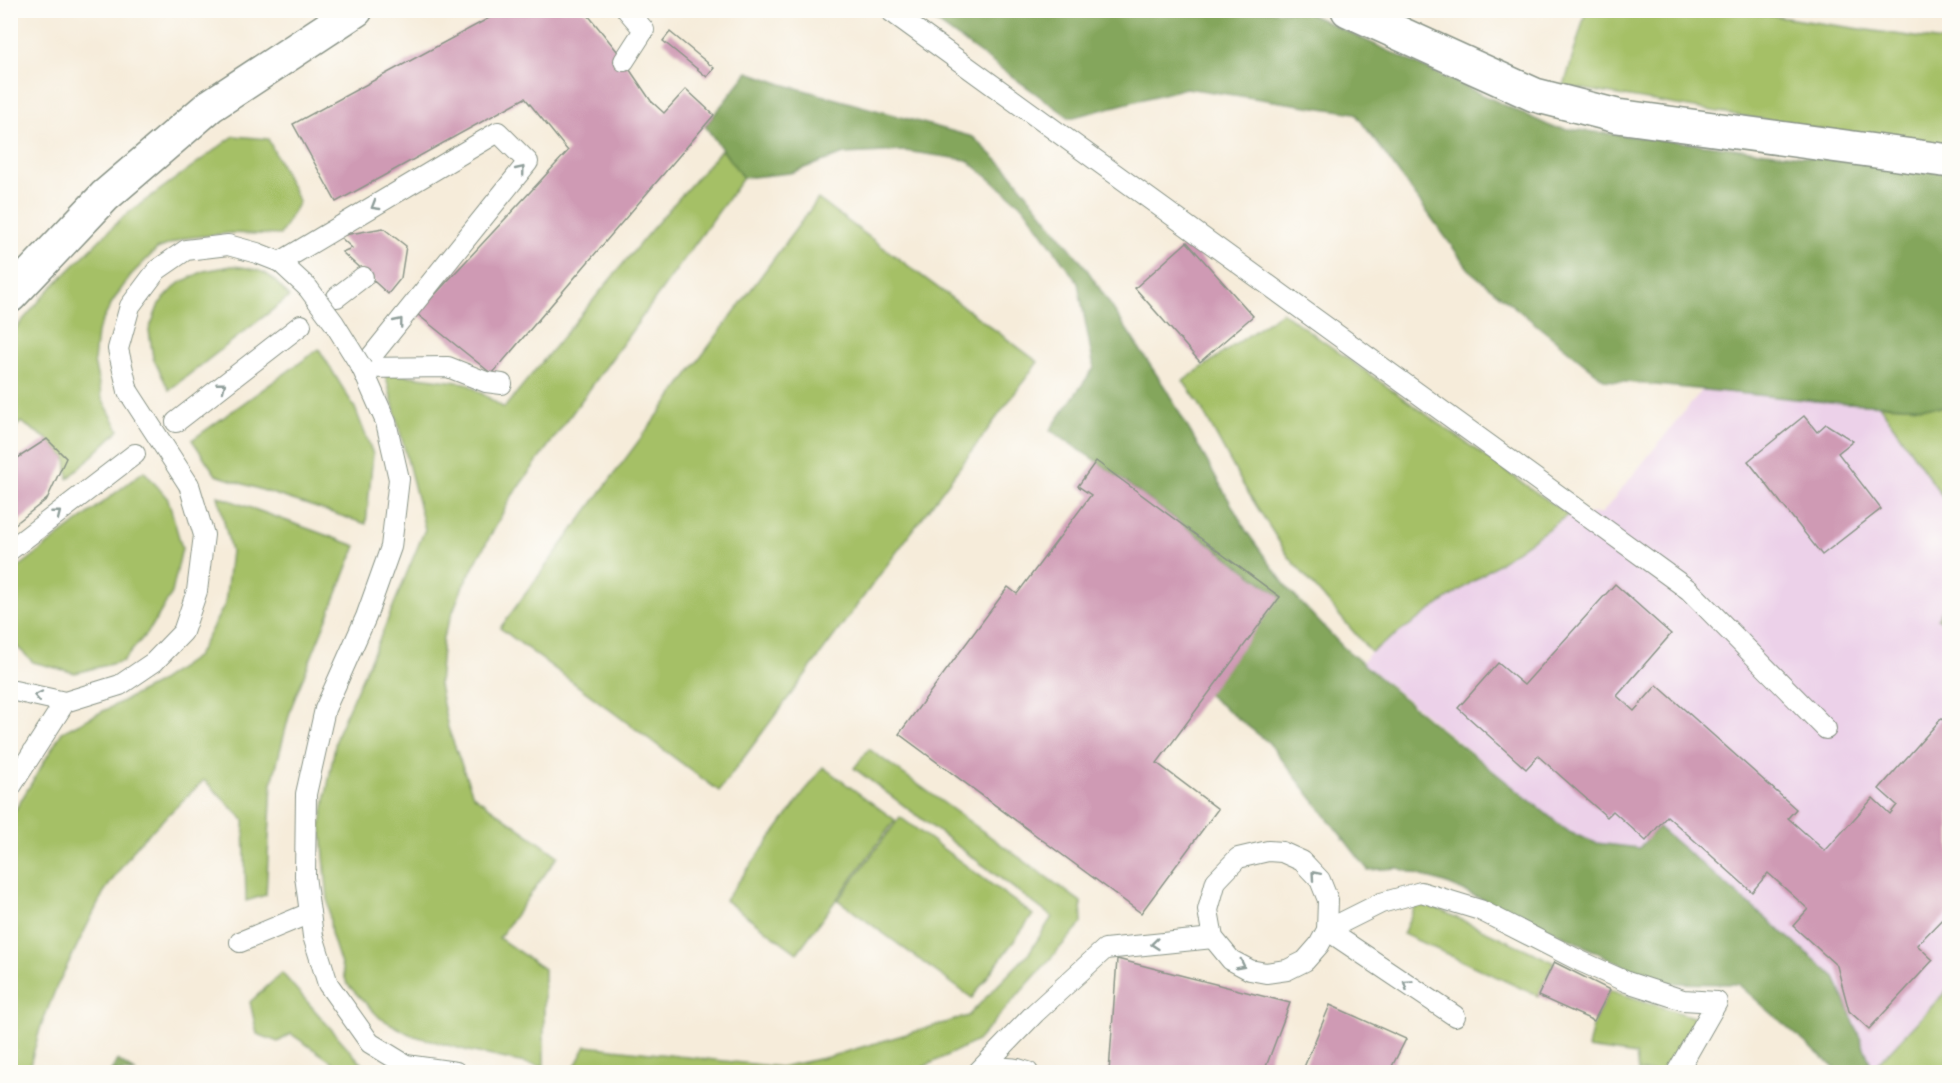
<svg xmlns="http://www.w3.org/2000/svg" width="1960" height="1083" viewBox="0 0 1960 1083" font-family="'Libre Bodoni',serif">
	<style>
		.built { fill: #ecd1e9 }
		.green { fill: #a5c066; stroke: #627e4d; stroke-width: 1.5 }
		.forest { fill: #84a65b; stroke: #527248; stroke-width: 1.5 }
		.building { fill: #cf9ab4 }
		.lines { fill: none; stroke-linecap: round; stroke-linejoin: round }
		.service-casing { stroke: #8a9487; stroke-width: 22 }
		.minor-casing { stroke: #8a9487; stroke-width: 36 }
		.primary-casing { stroke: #8a9487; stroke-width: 36 }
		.service { stroke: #fff; stroke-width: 20 }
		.minor { stroke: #fff; stroke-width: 33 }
		.primary { stroke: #fff; stroke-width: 33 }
		.service-bridge-casing { stroke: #8a9487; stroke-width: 22; stroke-linecap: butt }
		.service-bridge { stroke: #fff; stroke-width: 20 }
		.oneway { stroke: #8f9e9a }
	</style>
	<rect width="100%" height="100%" fill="#fdfcf7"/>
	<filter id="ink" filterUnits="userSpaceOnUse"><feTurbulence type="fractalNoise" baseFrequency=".0167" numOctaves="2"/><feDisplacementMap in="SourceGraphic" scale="12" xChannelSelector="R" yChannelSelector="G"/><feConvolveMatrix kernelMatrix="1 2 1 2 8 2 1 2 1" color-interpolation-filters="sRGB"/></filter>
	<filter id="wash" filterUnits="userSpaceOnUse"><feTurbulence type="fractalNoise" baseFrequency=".008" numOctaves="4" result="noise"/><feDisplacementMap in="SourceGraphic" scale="24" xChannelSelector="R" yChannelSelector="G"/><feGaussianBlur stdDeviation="1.35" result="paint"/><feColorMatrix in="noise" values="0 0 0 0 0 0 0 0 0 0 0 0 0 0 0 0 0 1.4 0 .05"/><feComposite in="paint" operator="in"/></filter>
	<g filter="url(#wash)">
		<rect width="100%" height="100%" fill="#f6ecda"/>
		<path class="built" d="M 1702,390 L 1826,402 L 1879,405 L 1949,506 L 1949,598 L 1938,618 L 1950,626 L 1949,988 L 1873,1069 L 1835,977 L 1658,827 L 1640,848 L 1596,843 L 1569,832 L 1362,662 L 1371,652 L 1568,515 L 1602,513 Z"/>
		<g class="green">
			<path d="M 1586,11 L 1738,11 L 1949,42 L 1949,151 L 1564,86 Z"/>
			<path d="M 234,136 L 268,139 L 299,202 L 280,235 L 230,233 L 186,238 L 157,249 L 131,275 L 113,301 L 97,332 L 94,362 L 102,398 L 119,430 L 68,479 L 66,458 L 47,439 L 21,422 L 11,432 L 11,334 L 46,293 L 124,216 Z"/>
			<path d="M 722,149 L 743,178 L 512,496 L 463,586 L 443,637 L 439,685 L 448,728 L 473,795 L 558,856 L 499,938 L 544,969 L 544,1067 L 469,1051 L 411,1035 L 380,1018 L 347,984 L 331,933 L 321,823 L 337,734 L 383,631 L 425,529 L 385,373 L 466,383 L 504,408 L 651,230 Z"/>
			<path d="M 818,199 L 1038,362 L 719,791 L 500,628 Z"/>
			<path d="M 232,266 C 264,269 269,272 289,297 L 169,390 L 153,358 L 149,330 L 159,304 L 179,283 L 204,271 Z"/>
			<path d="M 1282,312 L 1568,515 L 1371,652 L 1288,556 L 1242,483 L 1198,402 L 1183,381 Z"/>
			<path d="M 319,349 L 355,408 L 373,454 L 366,524 L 216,475 L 192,440 Z"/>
			<path d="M 1879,405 L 1949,408 L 1949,506 Z"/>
			<path d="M 144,471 L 168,499 L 182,548 L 172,593 L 151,628 L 123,661 L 75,673 L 33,662 L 11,641 L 11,573 Z"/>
			<path d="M 218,496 L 356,546 L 291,708 L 272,783 L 266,895 L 246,901 L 244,820 L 204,780 L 138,844 L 104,892 L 56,988 L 40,1029 L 28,1072 L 11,1072 L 11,817 L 62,732 L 156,684 L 197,656 L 225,604 L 231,551 Z"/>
			<path d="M 1949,598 L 1949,626 L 1938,618 Z"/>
			<path d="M 869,749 L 1081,902 L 1082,923 L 977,1041 L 913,1072 L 616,1072 L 575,1066 L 586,1046 L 780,1067 L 828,1057 L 968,1016 L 1029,953 L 1052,917 L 854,768 Z"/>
			<path d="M 823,767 L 895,820 L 797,953 L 725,900 Z"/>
			<path d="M 900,817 L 1033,915 L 972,998 L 838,900 Z"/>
			<path d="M 1418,900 L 1554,962 L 1538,996 L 1403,934 Z"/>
			<path d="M 282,973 L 369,1072 L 347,1072 L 291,1034 L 278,1042 L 257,1034 L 250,1002 Z"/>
			<path d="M 1949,988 L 1949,1072 L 1873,1072 L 1873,1069 Z"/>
			<path d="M 1610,990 L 1699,1019 L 1663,1072 L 1638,1072 L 1636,1055 L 1588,1048 L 1594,1021 Z"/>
		</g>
		<g class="forest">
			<path d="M 921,11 L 1303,11 L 1552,127 L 1949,173 L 1949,408 L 1826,402 L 1605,380 L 1470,271 L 1355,113 L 1186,88 L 1070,118 Z"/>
			<path d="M 748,72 L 782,84 L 973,137 L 1008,170 L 1086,268 L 1166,389 L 1247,532 L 1288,589 L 1342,646 L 1428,719 L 1569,832 L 1596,843 L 1639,848 L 1658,827 L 1835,977 L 1873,1069 L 1870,1072 L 1839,1072 L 1738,984 L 1658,983 L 1562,935 L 1450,885 L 1398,868 L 1368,870 L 1269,743 L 1207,694 L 1280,596 L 1096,461 L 1050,430 L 1094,368 L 1078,283 L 1024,207 L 967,160 L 905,151 L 844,154 L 790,173 L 743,178 L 705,126 Z"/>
			<path d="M 118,1060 L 135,1072 L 110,1072 Z"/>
		</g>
		<g id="blocks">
			<g class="building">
				<path d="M 504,10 L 584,10 L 617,51 L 651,101 L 664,113 L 686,89 L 714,115 L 492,374 L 417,314 L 568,151 L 525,98 L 336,202 L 293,124 Z"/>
				<path d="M 670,32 L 714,68 L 707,77 L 663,41 Z"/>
				<path d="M 383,228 L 406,246 L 401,278 L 388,294 L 342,252 L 352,248 L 339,236 Z"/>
				<path d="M 1187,242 L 1253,316 L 1200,362 L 1135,288 Z"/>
				<path d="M 1804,416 L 1817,432 L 1826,424 L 1853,441 L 1838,453 L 1881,509 L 1822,555 L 1748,461 Z"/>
				<path d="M 47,439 L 66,458 L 47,499 L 10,528 L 10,463 Z"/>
				<path d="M 1096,461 L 1280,597 L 1157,763 L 1218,809 L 1141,913 L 899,734 L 1008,587 L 1017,594 L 1091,495 L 1078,486 Z"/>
				<path d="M 1615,584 L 1671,634 L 1617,696 L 1634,711 L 1657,685 L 1796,809 L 1788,818 L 1825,851 L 1873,798 L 1890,814 L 1897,805 L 1879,789 L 1941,719 L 1950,723 L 1950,911 L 1917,945 L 1933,960 L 1869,1029 L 1849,1011 L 1837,966 L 1793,926 L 1808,909 L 1768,873 L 1752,892 L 1667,816 L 1646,841 L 1613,811 L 1607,817 L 1538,756 L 1526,769 L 1458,708 L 1498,663 L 1524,685 Z"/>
				<path d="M 1117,959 L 1290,1003 L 1264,1072 L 1109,1072 Z"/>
				<path d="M 1554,962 L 1610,990 L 1594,1021 L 1538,996 Z"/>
				<path d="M 1330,1005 L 1406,1039 L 1389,1072 L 1302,1072 Z"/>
			</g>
		</g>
	</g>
	<g filter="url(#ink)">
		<use href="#blocks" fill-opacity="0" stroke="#8a9487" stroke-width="1.5"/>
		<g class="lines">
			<g class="service-casing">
				<g id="service">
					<path d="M 889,10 L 1689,590 L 1826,729"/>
					<path d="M 624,61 L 644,30 L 627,10"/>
					<path d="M 280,262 L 498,132 L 528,162 L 362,368"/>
					<path d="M 337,297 L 363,277"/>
					<path d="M 362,368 L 386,422 L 399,479 L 391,547 L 366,617 L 325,709 L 306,794 L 305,876 L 310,913 L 313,936 L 328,984 L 370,1043 L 406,1065 L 456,1072"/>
					<path d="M 362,368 L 448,367 L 486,382 L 502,384"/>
					<path d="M 128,391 L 118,349 L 130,306 L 157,270 L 186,250 L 228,245 L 257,253 L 280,262 L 308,288"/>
					<path d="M 176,422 L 301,325"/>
					<path d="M 10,550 L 135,454"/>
					<path d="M 10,690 L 65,702 L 120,685 L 154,662 L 183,632 L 197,591 L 204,535 L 189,485"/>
					<path d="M 10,788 L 65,702"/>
					<path d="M 1327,930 L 1328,900 L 1320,880 L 1302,861 L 1282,852 L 1268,851 L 1238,858 L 1216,881 L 1208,910 L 1213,938 L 1231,960 L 1250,970 L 1266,973 L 1287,970 L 1305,961 L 1319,945 L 1327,930 L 1381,903 L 1421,892 L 1480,910 L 1580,961 L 1627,982 L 1683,1000 L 1717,1002 L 1677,1072"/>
					<path d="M 1327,930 L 1455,1016"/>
					<path d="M 240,942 L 310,913"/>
					<path d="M 978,1072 L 1035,1013 L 1105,949 L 1213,938"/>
					<path d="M 981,1072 C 997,1066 1011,1066 1028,1072"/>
				</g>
			</g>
			<g class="minor-casing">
				<path id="minor" d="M 1348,10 L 1535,95 L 1617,116 L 1950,161"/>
			</g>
			<g class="primary-casing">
				<path id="primary" d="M 10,296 L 105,196 L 210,106 L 356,10"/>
			</g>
			<use href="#service" class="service"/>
			<use href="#minor" class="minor"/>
			<use href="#primary" class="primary"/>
			<g class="service-bridge-casing">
				<g id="service-bridge">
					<path d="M 308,288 L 334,323 L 362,368"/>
					<path d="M 128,391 L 189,485"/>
				</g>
			</g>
			<use href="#service-bridge" class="service-bridge"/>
		</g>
		<defs><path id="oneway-chevron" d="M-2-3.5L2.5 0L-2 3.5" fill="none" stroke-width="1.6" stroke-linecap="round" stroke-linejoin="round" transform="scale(1.5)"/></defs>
		<g class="oneway">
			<use href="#oneway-chevron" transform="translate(521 170) rotate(-51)"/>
			<use href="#oneway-chevron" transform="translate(375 206) rotate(149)"/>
			<use href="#oneway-chevron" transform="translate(399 322) rotate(-51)"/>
			<use href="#oneway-chevron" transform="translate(222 386) rotate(-38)"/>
			<use href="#oneway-chevron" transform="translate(57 514) rotate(-38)"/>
			<use href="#oneway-chevron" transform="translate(38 696) rotate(-168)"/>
			<use href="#oneway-chevron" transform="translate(1315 875) rotate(-131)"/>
			<use href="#oneway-chevron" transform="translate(1155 944) rotate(174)"/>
			<use href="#oneway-chevron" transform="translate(1241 965) rotate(27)"/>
			<use href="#oneway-chevron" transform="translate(1407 984) rotate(-146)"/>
		</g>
	</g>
	<rect width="1960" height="1083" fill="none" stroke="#fdfcf7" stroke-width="36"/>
</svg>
